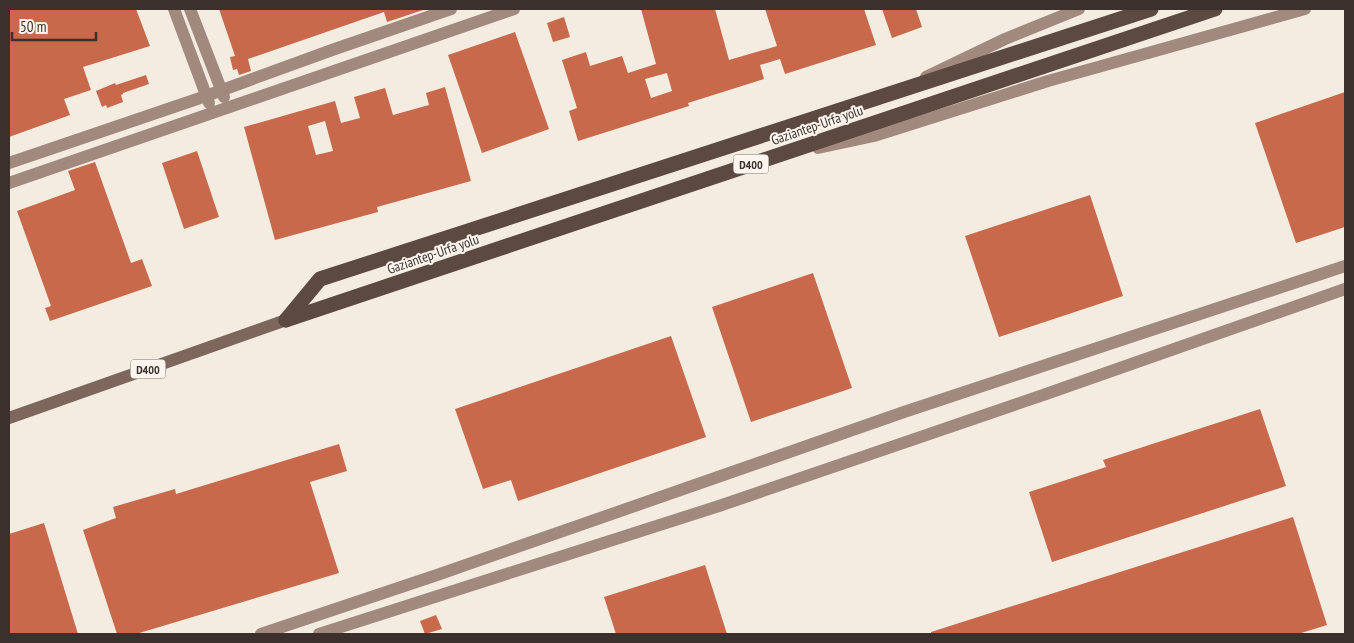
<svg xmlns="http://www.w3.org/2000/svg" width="1354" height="643" viewBox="0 0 1354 643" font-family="'PT Sans Narrow',sans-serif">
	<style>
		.building { fill: #c8694b; fill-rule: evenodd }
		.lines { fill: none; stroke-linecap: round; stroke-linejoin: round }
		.secondary { stroke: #a18a7d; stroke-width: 12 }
		.primary { stroke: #7d675c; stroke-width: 12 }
		.highway { stroke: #5c4a42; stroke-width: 15 }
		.labels { text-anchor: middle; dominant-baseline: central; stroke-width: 4; stroke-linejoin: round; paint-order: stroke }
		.shield { fill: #fbf5ee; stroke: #756b66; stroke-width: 1 }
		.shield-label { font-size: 12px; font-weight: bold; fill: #3b302b }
		.street-label { font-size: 14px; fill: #3b302b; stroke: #fbf5ee }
	</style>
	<rect width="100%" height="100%" fill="#f4ebe1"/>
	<g class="building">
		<path d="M 9,9 L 136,9 L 150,46 L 83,67 L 91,90 L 64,99 L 70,115 L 9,137 Z"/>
		<path d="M 219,9 L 426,9 L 387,22 L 384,12 L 248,59 L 251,71 L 239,75 L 237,69 L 233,70 L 230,57 L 235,56 Z"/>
		<path d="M 641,9 L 715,9 L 729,60 L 777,46 L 765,9 L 864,9 L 876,45 L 785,74 L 780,59 L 760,65 L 764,79 L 688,103 L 689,106 L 578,141 L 569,111 L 577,108 L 562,60 L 586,52 L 590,66 L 622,56 L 628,73 L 656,64 ZM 667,73 L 672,91 L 651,98 L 645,79 Z"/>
		<path d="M 882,9 L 916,9 L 922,27 L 892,38 Z"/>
		<path d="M 564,17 L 570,37 L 553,42 L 547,23 Z"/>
		<path d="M 515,32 L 549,129 L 482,153 L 448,55 Z"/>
		<path d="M 146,75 L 149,84 L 123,93 L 123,94 L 121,95 L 123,102 L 107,108 L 106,105 L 102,107 L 96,91 L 115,83 L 116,85 Z"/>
		<path d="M 445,87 L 471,181 L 377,207 L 378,212 L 275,240 L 244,127 L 335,101 L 341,123 L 360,118 L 354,97 L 385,88 L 393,115 L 429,105 L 426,93 ZM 325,121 L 333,151 L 316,155 L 308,126 Z"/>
		<path d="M 1345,92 L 1345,227 L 1296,243 L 1255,123 Z"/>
		<path d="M 197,151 L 219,217 L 184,229 L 162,163 Z"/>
		<path d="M 95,162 L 131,263 L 142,259 L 152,286 L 50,321 L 45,308 L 51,306 L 17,211 L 75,190 L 68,171 Z"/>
		<path d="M 1090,195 L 1123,296 L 999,337 L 965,236 Z"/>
		<path d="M 813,273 L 852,388 L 751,422 L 712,307 Z"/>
		<path d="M 671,336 L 706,437 L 518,501 L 511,480 L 483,489 L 455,409 Z"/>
		<path d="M 1260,409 L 1286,486 L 1052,562 L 1029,492 L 1106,467 L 1103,460 Z"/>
		<path d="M 339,444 L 347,471 L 310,482 L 339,573 L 136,634 L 117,634 L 83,530 L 116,518 L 113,507 L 175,489 L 176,494 Z"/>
		<path d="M 1293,517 L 1327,625 L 1298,634 L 931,634 L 931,632 Z"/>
		<path d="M 44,523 L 78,634 L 9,634 L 9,534 Z"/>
		<path d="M 705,565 L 727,634 L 616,634 L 604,597 Z"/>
		<path d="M 436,615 L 442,629 L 425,634 L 420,621 Z"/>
	</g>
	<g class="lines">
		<g class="secondary">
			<path d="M 174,9 L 209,103"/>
			<path d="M 190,9 L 224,97"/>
			<path d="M 926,77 L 1005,39 L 1079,9"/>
			<path d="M 818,148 L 874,136 L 1048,81 L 1305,9"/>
			<path d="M 9,163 L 206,96 L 332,50 L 451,9"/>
			<path d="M 9,183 L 514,9"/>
			<path d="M 261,634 L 437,575 L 904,412 L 1345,266"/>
			<path d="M 319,634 L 719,506 L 1046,394 L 1345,289"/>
		</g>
		<path class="primary" d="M 9,418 L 286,320"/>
		<g class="highway">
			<path d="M 286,320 L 1215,9"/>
			<path d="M 286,320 L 320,279 L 1151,9"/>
		</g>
	</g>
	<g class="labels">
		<g class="shield">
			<rect x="733.5" y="154.5" width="35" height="19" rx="4"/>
			<rect x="130.5" y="359.5" width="35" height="19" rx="4"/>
		</g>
		<g class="shield-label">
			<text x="751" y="164">D400</text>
			<text x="148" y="369">D400</text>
		</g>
		<g class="street-label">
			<text transform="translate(817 125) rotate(-19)">Gaziantep-Urfa yolu</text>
			<text transform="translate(433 254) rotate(-19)">Gaziantep-Urfa yolu</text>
		</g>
	</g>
	<rect width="1354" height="643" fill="none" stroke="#3b302b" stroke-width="20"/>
	<path d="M12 32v8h84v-8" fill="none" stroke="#3b302b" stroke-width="2.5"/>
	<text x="20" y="32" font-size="15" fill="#3b302b" stroke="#fbf5ee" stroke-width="4" paint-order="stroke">50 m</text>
</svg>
